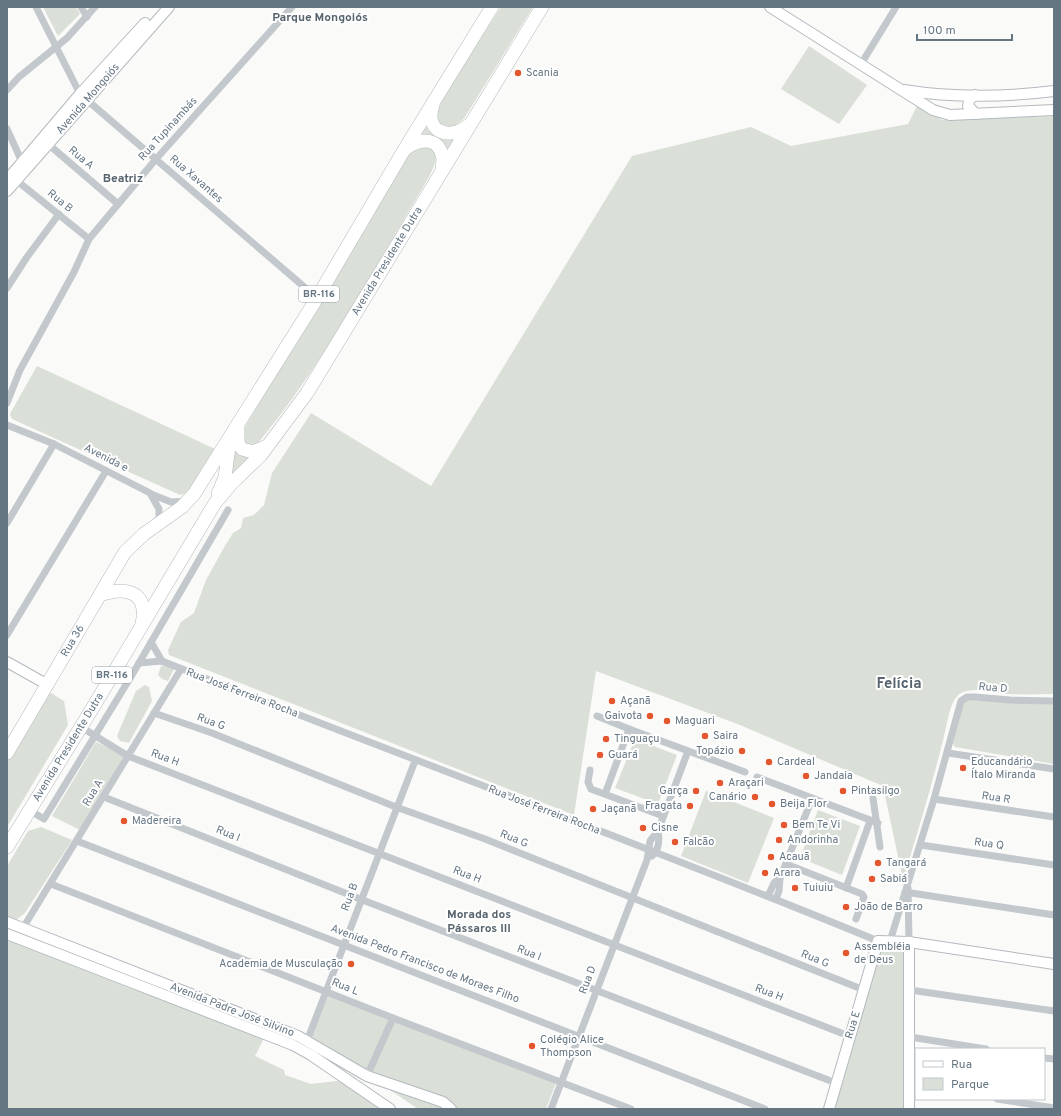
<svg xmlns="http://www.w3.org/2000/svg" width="1061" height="1116" viewBox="0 0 1061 1116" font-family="Overpass,sans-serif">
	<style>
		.green { fill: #dadfd7 }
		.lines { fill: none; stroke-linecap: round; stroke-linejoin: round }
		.secondary-casing { stroke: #b3babf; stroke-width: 12 }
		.highway-casing { stroke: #b4b9bd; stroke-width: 14 }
		.street { stroke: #c3c8cc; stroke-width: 7 }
		.secondary { stroke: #fff; stroke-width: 10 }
		.highway { stroke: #fff; stroke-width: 13 }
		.poi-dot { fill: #e4572e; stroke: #fff; stroke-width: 1.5 }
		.labels { text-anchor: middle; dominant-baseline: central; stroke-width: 4; stroke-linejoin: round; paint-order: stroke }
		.shield { fill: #fff; stroke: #939fa8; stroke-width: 1 }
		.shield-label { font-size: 10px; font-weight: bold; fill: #657683 }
		.poi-label { font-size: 11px; fill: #657683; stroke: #fff; text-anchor: start }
		.street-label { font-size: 11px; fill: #657683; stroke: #fff }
		.neighbourhood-label { font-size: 12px; font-weight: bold; fill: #57646e; stroke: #fff }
		.district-label { font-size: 15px; font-weight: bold; fill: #57646e; stroke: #fff }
	</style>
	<rect width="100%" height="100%" fill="#fafaf8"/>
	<g class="green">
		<path d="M 43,7 L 76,7 L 80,14 L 58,36 Z"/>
		<path d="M 501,7 L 533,7 L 465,117 C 458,126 443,135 438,118 C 436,114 438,107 439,102 Z"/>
		<path d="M 809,46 L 867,85 L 839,124 L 781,89 Z"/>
		<path d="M 918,104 L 942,120 L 1054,116 L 1054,694 C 1039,694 1024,695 1009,694 C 995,693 973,686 961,693 C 950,699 948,721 945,732 C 933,782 918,831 903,880 L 883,786 L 740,725 L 596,671 L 574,815 L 169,655 L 168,650 L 181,622 L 194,613 L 206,580 L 226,544 L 233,533 L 241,528 L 243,518 L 254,515 L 264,505 L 272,473 L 311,413 L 431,486 L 632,156 L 751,127 L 791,146 L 908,124 Z"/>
		<path d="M 427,122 L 454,139 L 445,153 L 420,136 Z"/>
		<path d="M 428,147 C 442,155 434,166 429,177 C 375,267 325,362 258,443 L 250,444 L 245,443 L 242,433 L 245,427 L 410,153 L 413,149 Z"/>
		<path d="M 37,366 L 215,449 L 188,493 L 180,495 L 12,419 L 10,415 L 11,412 Z"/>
		<path d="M 235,448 L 250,455 L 227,483 Z"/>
		<path d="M 166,665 L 174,669 L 168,681 L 162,679 L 158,675 L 161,666 Z"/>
		<path d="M 145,685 L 149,687 L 152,701 L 129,743 L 120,741 L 117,736 L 136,691 Z"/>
		<path d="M 51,693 L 64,701 L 68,725 L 7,827 L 7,758 L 41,700 Z"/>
		<path d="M 966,700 L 1054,702 L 1054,764 L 955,747 L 953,744 L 960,704 Z"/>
		<path d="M 635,739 L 677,755 L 658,804 L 615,788 Z"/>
		<path d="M 96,742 L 124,755 L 80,830 L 52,816 Z"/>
		<path d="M 706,791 L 774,818 L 748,883 L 681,856 Z"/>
		<path d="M 818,810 L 860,826 L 842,875 L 800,858 Z"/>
		<path d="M 41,827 L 72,840 L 25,913 L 16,920 L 7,917 L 7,866 L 28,831 Z"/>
		<path d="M 7,934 L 12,936 L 13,942 L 129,988 L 265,1036 L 255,1056 L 284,1070 L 285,1075 L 311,1084 L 345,1080 L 390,1109 L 7,1109 Z"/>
		<path d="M 886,944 L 900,944 L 906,955 L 907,1109 L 832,1109 L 881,947 Z"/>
		<path d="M 329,994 L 556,1083 L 546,1109 L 418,1109 L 312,1037 Z"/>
	</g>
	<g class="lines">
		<g class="secondary-casing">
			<g id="secondary">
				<path d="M 770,7 L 933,110 L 950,115 L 1054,110"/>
				<path d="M 904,90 C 953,98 1005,97 1054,91"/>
				<path d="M 975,95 L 969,100 L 968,106 L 976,114"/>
				<path d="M 7,180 L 80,94 L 145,23"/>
				<path d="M 7,191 L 169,7"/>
				<path d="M 7,662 L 48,685"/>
				<path d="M 7,922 L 298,1036 L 367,1076 L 443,1102 L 451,1109"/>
				<path d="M 7,934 L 293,1045 L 311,1055 L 390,1109"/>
				<path d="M 909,942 L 909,1109"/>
				<path d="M 829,1109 L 878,941 L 909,942 L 1054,964"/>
			</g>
		</g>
		<g class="highway-casing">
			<g id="highway">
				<path d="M 433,105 C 424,131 449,142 469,125"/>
				<path d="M 405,149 C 417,140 437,135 442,155 C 444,159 442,166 442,171"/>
				<path d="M 238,427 L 238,443 L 242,449 L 253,452 L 267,446"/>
				<path d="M 218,494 L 225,477 L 230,439"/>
				<path d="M 100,595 C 125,586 149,591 142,624"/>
				<path id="s1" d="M 7,753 L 125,552 L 144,534 L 182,507 L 194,494 L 314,303 L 404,150 L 492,7"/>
				<path id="s2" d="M 7,847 L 92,709 L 215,503 L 231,484 L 261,455 L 307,393 L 542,7"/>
			</g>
		</g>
		<g class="street">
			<path d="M 36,7 L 80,94 L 317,298"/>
			<path d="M 81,7 L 87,17"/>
			<path d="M 861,64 L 896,7"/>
			<path d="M 7,90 L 19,77 L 67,38 L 95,7"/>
			<path d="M 7,129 L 22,162"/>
			<path d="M 48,144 L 118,204"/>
			<path d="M 16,180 L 89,239"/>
			<path d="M 7,288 L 27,257 L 59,214"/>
			<path d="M 7,403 L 20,370 L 74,272 L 89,239 L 156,159 L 292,7"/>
			<path d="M 7,425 L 54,444 L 150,493 L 159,509 L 159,518 L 154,523"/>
			<path d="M 151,494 L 171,502 L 187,501"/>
			<path d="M 7,523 L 54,444"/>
			<path d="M 7,635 L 106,471"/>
			<path d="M 151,642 L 162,661"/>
			<path d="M 139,663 L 162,661 C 400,756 641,843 878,941"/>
			<path d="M 154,713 L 212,733 L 396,807 L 485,839 L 864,990"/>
			<path d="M 597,716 L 629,729 L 605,794"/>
			<path d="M 81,727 L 128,756 L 849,1036"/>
			<path d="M 629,729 L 745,772"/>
			<path d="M 948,753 L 1054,769"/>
			<path d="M 590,770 L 588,782 L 591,789 L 663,816"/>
			<path d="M 757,777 L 878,823"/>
			<path d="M 104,797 L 360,899 L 836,1083"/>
			<path d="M 873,798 L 880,847"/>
			<path d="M 934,799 L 1054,817"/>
			<path d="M 29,810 L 44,819 L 132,675 L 228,510"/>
			<path d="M 77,841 L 765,1109"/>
			<path d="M 921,845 L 1054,865"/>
			<path d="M 652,856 C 659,850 660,839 658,831"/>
			<path d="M 786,864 L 862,894 L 864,897 L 856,919"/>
			<path d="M 51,884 L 393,1018 L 631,1109"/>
			<path d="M 846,888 L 870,821"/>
			<path d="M 908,888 L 909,942"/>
			<path d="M 905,892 L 1054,915"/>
			<path d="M 768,896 L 774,883 L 780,878"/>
			<path d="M 776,899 L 779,891 L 780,878 L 812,799"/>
			<path d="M 23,928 L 181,669"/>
			<path d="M 890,941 L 934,799 L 961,701 L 967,697 L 975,697 L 1010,700 L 1054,701"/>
			<path d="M 910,990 L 1054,1011"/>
			<path d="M 910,1037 L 986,1049"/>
			<path d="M 307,1041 L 415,761"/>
			<path d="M 1044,1058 L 1054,1059"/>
			<path d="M 367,1076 L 393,1018"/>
			<path d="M 997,1099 L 1054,1108"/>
			<path d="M 551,1109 L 647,860 L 650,841 L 658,831 L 688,751"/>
		</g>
		<use href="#secondary" class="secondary"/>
		<use href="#highway" class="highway"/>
	</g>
	<g class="poi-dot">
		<circle cx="518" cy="73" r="4"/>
		<circle cx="612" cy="701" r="4"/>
		<circle cx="650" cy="716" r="4"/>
		<circle cx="667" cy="721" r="4"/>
		<circle cx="705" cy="736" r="4"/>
		<circle cx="606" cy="739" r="4"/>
		<circle cx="742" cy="751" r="4"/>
		<circle cx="600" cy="755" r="4"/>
		<circle cx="769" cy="762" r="4"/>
		<circle cx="963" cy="768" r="4"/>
		<circle cx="806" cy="776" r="4"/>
		<circle cx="720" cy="783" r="4"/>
		<circle cx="696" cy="791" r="4"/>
		<circle cx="843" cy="791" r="4"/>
		<circle cx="755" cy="797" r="4"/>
		<circle cx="772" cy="804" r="4"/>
		<circle cx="690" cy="806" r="4"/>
		<circle cx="593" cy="809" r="4"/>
		<circle cx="124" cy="821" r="4"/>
		<circle cx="784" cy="825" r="4"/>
		<circle cx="643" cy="828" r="4"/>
		<circle cx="779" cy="840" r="4"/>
		<circle cx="675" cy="842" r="4"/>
		<circle cx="771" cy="857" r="4"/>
		<circle cx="878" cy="863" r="4"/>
		<circle cx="765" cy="873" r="4"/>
		<circle cx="872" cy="879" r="4"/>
		<circle cx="795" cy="888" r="4"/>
		<circle cx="846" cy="907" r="4"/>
		<circle cx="846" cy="953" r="4"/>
		<circle cx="351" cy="964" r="4"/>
		<circle cx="532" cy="1046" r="4"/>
	</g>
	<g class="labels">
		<g class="shield">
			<rect x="299" y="286" width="40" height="16" rx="3"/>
			<rect x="92" y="667" width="40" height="16" rx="3"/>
		</g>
		<g class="shield-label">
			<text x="319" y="294">BR-116</text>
			<text x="112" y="675">BR-116</text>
		</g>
		<g class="poi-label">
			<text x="526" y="73">Scania</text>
			<text x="620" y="701">Açanã</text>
			<text x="642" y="716" text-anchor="end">Gaivota</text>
			<text x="675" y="721">Maguari</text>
			<text x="713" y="736">Saira</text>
			<text x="614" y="739">Tinguaçu</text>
			<text x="734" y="751" text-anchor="end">Topázio</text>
			<text x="608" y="755">Guará</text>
			<text x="777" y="762">Cardeal</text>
			<text x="971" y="762">Educandário<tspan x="971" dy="13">Ítalo Miranda</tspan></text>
			<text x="814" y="776">Jandaia</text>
			<text x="728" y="783">Araçari</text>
			<text x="688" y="791" text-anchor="end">Garça</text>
			<text x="851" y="791">Pintasilgo</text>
			<text x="747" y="797" text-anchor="end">Canário</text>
			<text x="780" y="804">Beija Flor</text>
			<text x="682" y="806" text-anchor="end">Fragata</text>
			<text x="601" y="809">Jaçanã</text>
			<text x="132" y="821">Madereira</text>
			<text x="792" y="825">Bem Te Vi</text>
			<text x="651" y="828">Cisne</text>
			<text x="787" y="840">Andorinha</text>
			<text x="683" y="842">Falcão</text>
			<text x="779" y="857">Acauã</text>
			<text x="886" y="863">Tangará</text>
			<text x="773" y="873">Arara</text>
			<text x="880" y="879">Sabiá</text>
			<text x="803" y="888">Tuiuiu</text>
			<text x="854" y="907">João de Barro</text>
			<text x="854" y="947">Assembléia<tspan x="854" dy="13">de Deus</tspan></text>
			<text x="343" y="964" text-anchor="end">Academia de Musculação</text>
			<text x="540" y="1040">Colégio Alice<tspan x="540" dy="13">Thompson</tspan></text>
		</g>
		<g class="street-label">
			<text transform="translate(88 99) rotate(-49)">Avenida Mongoiós</text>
			<text transform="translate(168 129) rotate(-48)">Rua Tupinambás</text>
			<text transform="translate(81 158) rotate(40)">Rua A</text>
			<text transform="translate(196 179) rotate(41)">Rua Xavantes</text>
			<text transform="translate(60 201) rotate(39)">Rua B</text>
			<text stroke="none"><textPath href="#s2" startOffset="700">Avenida Presidente Dutra</textPath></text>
			<text transform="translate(106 458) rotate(27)">Avenida e</text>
			<text stroke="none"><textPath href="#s1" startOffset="130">Rua 36</textPath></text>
			<text transform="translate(993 688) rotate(5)">Rua D</text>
			<text transform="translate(242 693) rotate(21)">Rua José Ferreira Rocha</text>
			<text transform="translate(211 722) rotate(20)">Rua G</text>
			<text stroke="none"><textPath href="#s2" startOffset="117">Avenida Presidente Dutra</textPath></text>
			<text transform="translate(165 758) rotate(21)">Rua H</text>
			<text transform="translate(93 793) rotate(-59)">Rua A</text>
			<text transform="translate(996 798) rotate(9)">Rua R</text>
			<text transform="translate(544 810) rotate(21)">Rua José Ferreira Rocha</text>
			<text transform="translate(228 834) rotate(22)">Rua I</text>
			<text transform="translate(514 839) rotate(22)">Rua G</text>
			<text transform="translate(989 844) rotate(8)">Rua Q</text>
			<text transform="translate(467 875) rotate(21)">Rua H</text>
			<text transform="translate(350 897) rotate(-70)">Rua B</text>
			<text transform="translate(529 953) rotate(21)">Rua I</text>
			<text transform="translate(815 959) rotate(22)">Rua G</text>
			<text transform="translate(425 964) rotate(21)">Avenida Pedro Francisco de Moraes Filho</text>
			<text transform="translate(588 980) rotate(-69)">Rua D</text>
			<text transform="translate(345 987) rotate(22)">Rua L</text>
			<text transform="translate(769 993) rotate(21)">Rua H</text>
			<text transform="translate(232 1010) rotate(21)">Avenida Padre José Silvino</text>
			<text transform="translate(853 1025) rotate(-73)">Rua E</text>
		</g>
		<g class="neighbourhood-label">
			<text x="320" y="18">Parque Mongoiós</text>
			<text x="123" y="179">Beatriz</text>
			<text x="479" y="915">Morada dos<tspan x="479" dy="14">Pássaros III</tspan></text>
		</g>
		<g class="district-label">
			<text x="899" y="684">Felícia</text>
		</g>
	</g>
	<rect width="1061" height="1116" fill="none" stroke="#657683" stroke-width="16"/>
	<rect x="915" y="1048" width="130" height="52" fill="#ffffff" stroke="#c1c8cd"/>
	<rect x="923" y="1061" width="20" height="6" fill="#ffffff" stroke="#c1c8cd"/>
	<text x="951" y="1068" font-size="12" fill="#657683">Rua</text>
	<rect x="923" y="1078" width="20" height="12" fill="#dadfd7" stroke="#c1c8cd"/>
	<text x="951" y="1088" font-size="12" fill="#657683">Parque</text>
	<path d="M917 34v6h95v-6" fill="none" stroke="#657683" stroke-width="2"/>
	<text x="923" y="34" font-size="12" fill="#657683" stroke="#ffffff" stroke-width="3" paint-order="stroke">100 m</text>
</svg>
